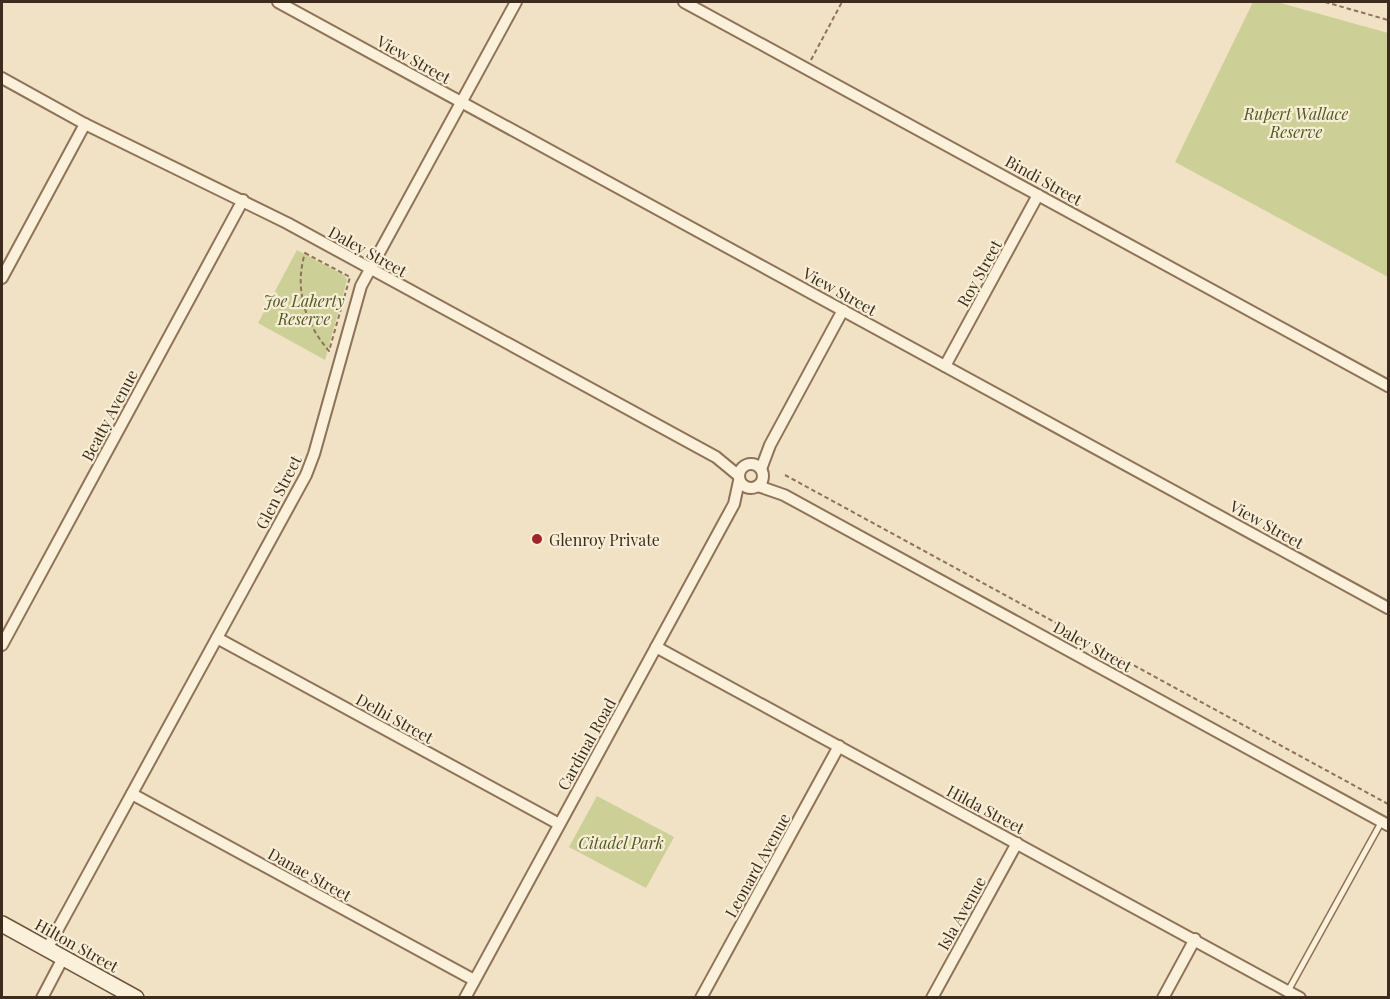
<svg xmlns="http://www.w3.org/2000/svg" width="1390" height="999" viewBox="0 0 1390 999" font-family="'Playfair Display',serif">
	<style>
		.green { fill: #ccd097 }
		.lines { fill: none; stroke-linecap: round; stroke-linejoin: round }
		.lane-casing { stroke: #8e7359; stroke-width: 8 }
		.street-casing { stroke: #8e7359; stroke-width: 14 }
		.secondary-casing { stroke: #6f543c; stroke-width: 18 }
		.path { stroke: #8e7359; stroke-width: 2; stroke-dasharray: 4.5 3; stroke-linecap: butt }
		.lane { stroke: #fbf0d9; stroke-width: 5 }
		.street { stroke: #fbf0d9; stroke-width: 10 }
		.secondary { stroke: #fbf0d9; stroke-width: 15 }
		.poi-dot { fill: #a1252a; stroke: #f8edd5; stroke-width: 2 }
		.labels { text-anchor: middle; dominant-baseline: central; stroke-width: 4.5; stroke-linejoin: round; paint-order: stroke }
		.street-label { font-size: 16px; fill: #3d2c1e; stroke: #f8edd5 }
		.park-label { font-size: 16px; font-style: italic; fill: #4e5a23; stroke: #f8edd5 }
		.poi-label { font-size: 16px; fill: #3d2c1e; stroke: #f8edd5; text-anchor: start }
	</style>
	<rect width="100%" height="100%" fill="#f1e2c5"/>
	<g class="green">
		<path d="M 1253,2 L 1277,2 L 1388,33 L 1388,277 L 1175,162 Z"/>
		<path d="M 297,250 L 344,275 L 347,280 L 325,360 L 258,323 Z"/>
		<path d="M 597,796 L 674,837 L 646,888 L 569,847 Z"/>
	</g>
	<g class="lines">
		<g class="lane-casing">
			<path id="lane" d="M 1288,991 L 1382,821"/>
		</g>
		<g class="street-casing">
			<g id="street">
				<path d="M 278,2 L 1388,608"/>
				<path d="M 684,2 L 1388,386"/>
				<path d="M 2,78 L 85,124 L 287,223 L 716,457 L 739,476"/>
				<path d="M 2,278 L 85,124"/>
				<path d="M 945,366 L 1038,195"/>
				<circle cx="751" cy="476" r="12"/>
				<path d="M 761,469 L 770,445 L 843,310"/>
				<path d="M 758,486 L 784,495 L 1388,825"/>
				<path d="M 217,638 L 559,824"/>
				<path d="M 2,645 L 243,200"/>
				<path d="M 656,647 L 1300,998"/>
				<path d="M 132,794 L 474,980"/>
				<path d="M 47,949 L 306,475 L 314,454 L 361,286 L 516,2"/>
				<path d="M 42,998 L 63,958"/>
				<path d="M 465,998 L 734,504 L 739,481"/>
				<path d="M 701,998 L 839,746"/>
				<path d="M 932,998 L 1017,843"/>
				<path d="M 1163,998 L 1195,939"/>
			</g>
		</g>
		<g class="secondary-casing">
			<path id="secondary" d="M 2,924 L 136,998"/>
		</g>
		<g class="path">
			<path d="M 1325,2 L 1388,20"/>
			<path d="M 811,60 L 842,2"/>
			<path d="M 305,253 L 350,277 L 329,351 C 305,323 294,289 305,253 Z"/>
			<path d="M 785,475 L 1388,804"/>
		</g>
		<use href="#lane" class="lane"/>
		<use href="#street" class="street"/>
		<use href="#secondary" class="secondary"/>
	</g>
	<circle class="poi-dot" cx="537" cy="539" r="6"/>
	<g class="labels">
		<g class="street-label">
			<text transform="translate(414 59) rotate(29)">View Street</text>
			<text transform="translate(1044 180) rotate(29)">Bindi Street</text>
			<text transform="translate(368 251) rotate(29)">Daley Street</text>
			<text transform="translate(979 273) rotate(-61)">Roy Street</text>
			<text transform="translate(840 291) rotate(29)">View Street</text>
			<text transform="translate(109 415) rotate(-62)">Beatty Avenue</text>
			<text transform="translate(278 492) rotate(-63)">Glen Street</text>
			<text transform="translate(1267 524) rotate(29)">View Street</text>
			<text transform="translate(1093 646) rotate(29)">Daley Street</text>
			<text transform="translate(395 718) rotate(29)">Delhi Street</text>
			<text transform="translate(586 744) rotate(-61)">Cardinal Road</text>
			<text transform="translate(986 809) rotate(28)">Hilda Street</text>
			<text transform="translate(757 865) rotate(-61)">Leonard Avenue</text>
			<text transform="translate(310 874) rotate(29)">Danae Street</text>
			<text transform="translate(961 913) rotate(-61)">Isla Avenue</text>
			<text transform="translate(77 945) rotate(29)">Hilton Street</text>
		</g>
		<g class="park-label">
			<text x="1296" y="113">Rupert Wallace<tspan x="1296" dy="18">Reserve</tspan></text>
			<text x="304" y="300">Joe Laherty<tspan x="304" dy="18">Reserve</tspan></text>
			<text x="621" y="842">Citadel Park</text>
		</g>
		<g class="poi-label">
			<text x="549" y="539">Glenroy Private</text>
		</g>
	</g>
	<rect width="1390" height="999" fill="none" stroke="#3d2c1e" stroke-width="6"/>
</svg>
